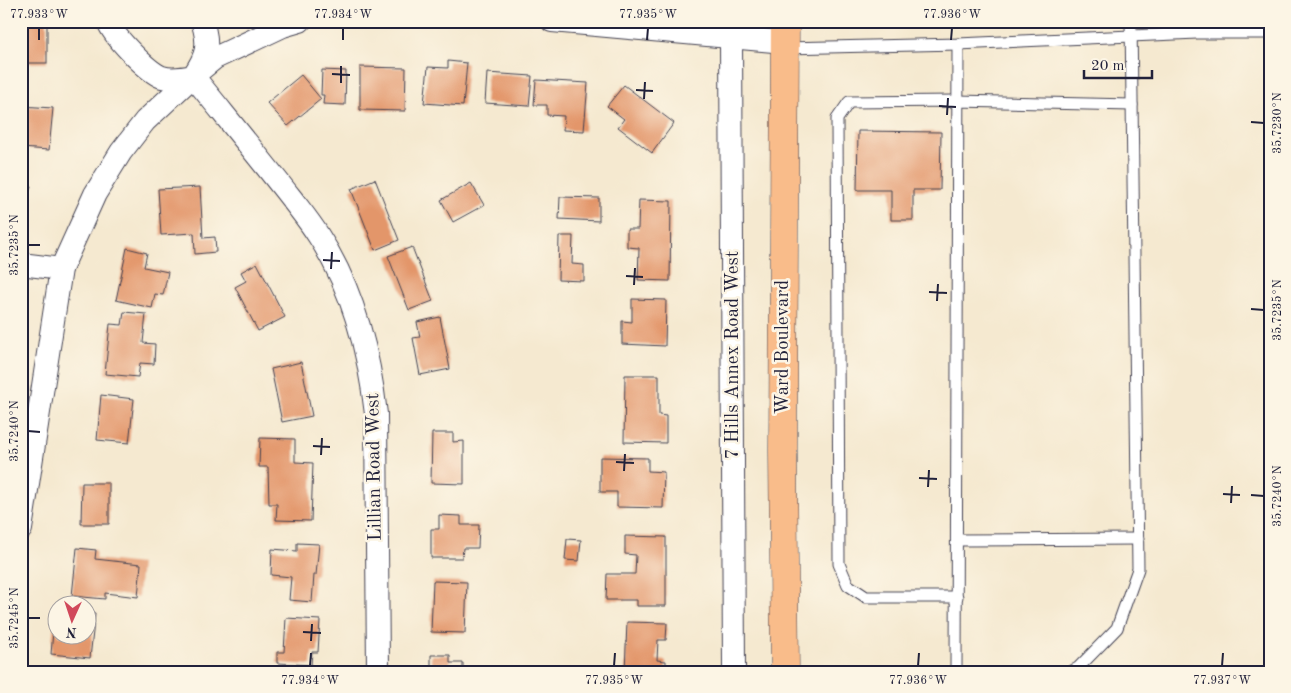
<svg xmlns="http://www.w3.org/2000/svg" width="1291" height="693" viewBox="0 0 1291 693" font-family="'Old Standard TT',serif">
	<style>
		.building { fill: #e3966b }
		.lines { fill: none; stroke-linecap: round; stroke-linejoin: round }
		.service-casing { stroke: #424051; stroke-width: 13 }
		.minor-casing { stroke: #424051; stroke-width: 24 }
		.primary-casing { stroke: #424051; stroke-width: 29 }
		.service { stroke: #fff; stroke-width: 11 }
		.minor { stroke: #fff; stroke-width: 22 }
		.primary { stroke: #f9bc8a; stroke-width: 28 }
		.ticks { fill: none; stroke: #22223b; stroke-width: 2 }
		.labels { text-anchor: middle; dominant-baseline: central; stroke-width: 5; stroke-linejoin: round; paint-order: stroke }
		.street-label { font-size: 19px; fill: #22223b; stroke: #fcf5e5 }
		.neatline { fill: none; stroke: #22223b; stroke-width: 2 }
		.ticks-label { font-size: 12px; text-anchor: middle; fill: #22223b }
	</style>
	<rect width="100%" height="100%" fill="#fcf5e5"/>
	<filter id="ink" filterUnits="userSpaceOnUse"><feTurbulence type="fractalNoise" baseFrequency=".02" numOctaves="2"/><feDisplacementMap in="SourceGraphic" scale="10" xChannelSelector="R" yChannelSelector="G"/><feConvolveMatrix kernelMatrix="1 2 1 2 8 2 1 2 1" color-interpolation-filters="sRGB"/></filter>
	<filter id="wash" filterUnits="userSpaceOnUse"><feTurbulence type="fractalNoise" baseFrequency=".0096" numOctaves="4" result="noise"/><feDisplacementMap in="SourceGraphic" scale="20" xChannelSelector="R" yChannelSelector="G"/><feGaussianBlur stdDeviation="1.12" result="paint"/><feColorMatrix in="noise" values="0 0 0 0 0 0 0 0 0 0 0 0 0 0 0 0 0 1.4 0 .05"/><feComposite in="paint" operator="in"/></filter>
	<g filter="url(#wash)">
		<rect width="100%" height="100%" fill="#f5e9d0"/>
		<g id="blocks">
			<g class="building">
				<rect x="21" y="21" width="26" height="42"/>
				<path d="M 448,61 L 467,63 L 463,106 L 424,103 L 428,67 L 448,68 Z"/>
				<path d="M 360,67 L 406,68 L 405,111 L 360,110 Z"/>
				<path d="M 322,70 L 346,71 L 345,105 L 323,104 L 324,95 L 321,95 Z"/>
				<path d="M 487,73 L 532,76 L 529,106 L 485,103 Z"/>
				<path d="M 301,75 L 321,99 L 288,126 L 267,103 Z"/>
				<path d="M 536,80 L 588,83 L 584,131 L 563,130 L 564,116 L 547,115 L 547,105 L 534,105 Z"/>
				<path d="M 624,85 L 674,123 L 652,153 L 618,127 L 624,119 L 607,106 Z"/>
				<path d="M 21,106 L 53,108 L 49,150 L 21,148 Z"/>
				<path d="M 858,131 L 941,132 L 940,190 L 913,190 L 913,220 L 891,220 L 891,190 L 857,190 Z"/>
				<path d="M 375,179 L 399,240 L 375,250 L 351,189 Z"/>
				<path d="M 21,183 L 31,186 L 22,215 L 21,215 Z"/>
				<path d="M 471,183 L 484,205 L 453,222 L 441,200 Z"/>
				<path d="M 200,187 L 203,238 L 215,237 L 216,252 L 195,254 L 194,233 L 161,235 L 158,189 Z"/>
				<path d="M 560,197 L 599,198 L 599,221 L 559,219 Z"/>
				<path d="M 639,200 L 671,201 L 670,281 L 638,280 L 639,248 L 627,247 L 627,229 L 638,229 Z"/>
				<path d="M 559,236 L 573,236 L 572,264 L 584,265 L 584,281 L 558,280 Z"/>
				<path d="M 412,247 L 433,301 L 409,310 L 388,256 Z"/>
				<path d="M 127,248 L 147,253 L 144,267 L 168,272 L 163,295 L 155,294 L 152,308 L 116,300 Z"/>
				<path d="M 257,263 L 285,317 L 258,331 L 235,287 L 246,281 L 241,272 Z"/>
				<path d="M 632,299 L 666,300 L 665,346 L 622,344 L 622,321 L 632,322 Z"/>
				<path d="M 124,312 L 146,314 L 143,343 L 155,344 L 154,364 L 140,363 L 138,377 L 105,374 L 110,324 L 122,325 Z"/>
				<path d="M 440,317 L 450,369 L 420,375 L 413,338 L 420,337 L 417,322 Z"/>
				<path d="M 301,362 L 312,416 L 282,422 L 271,369 Z"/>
				<path d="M 625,375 L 659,375 L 659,415 L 666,416 L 666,443 L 624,442 Z"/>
				<path d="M 101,395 L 134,399 L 129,443 L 97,440 Z"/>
				<path d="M 432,433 L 453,433 L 453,442 L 464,441 L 464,484 L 431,483 Z"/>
				<path d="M 260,438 L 295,439 L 295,462 L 313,463 L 311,521 L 276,520 L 277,504 L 269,504 L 268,467 L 259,467 Z"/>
				<path d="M 600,457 L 648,458 L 648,471 L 664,472 L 663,508 L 617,507 L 617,492 L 600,492 Z"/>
				<path d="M 82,483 L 109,483 L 109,524 L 81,524 Z"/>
				<path d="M 439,515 L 461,516 L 461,525 L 479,525 L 478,548 L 463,548 L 462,558 L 431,558 L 431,529 L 439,529 Z"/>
				<path d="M 625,536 L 666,537 L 666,606 L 637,606 L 637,600 L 606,600 L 607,574 L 635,574 L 636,555 L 625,554 Z"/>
				<path d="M 567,539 L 581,540 L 579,561 L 565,560 Z"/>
				<path d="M 297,543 L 319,544 L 316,575 L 314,575 L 312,602 L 289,600 L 291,577 L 271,575 L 272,549 L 297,551 Z"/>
				<path d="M 77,548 L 96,550 L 95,559 L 141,564 L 138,597 L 105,593 L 105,599 L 72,596 Z"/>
				<path d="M 433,581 L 467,582 L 465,633 L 431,632 Z"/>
				<path d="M 55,610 L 58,610 L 58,636 L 88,636 L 88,613 L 95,614 L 90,658 L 51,654 Z"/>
				<path d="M 286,618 L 320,620 L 318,652 L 312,652 L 311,665 L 277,663 L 277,652 L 284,652 Z"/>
				<path d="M 627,622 L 667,623 L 666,640 L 658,640 L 657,660 L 666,661 L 666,672 L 625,672 Z"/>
				<path d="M 431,655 L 450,655 L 450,663 L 463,663 L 463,672 L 431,672 Z"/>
			</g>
		</g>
	</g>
	<g filter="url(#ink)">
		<use href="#blocks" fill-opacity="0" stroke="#424051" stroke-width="1"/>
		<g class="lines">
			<g class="service-casing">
				<g id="service">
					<path d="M 785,48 L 958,44 L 1197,33 L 1270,33"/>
					<path d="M 957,540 L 1138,539"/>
					<path d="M 957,597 L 866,597 L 848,585 L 839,564 L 837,119 L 849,102 L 957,101 L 1132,105"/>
					<path d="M 956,672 L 958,44"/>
					<path d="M 1070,672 L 1078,668 L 1117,628 L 1138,569 L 1131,21"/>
				</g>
			</g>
			<g class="minor-casing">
				<g id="minor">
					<path d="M 108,21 C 112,35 148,72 162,77 C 172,80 183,78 193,76 C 207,56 210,45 202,21"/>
					<path d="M 552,21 L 785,42"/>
					<path d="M 731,38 L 734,672"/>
					<path d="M 193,76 C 226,117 259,157 291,198 C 300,210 310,222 318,235 C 353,288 369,352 376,414 L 378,672"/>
					<path d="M 21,264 L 61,269"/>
					<path d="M 21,529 L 61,269 L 95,194 L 121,152 L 145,121 L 193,76 L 215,58 L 283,26 L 300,21"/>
				</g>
			</g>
			<g class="primary-casing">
				<path id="primary" d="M 785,672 L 783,451 L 785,21"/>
			</g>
			<use href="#service" class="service"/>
			<use href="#minor" class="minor"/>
			<use href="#primary" class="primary"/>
		</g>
	</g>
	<path class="ticks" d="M 39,40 L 39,28M 343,40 L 343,28M 647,40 L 648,28M 951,40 L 952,28M 332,74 L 350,75M 341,83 L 341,66M 636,90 L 653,91M 644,99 L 645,82M 939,106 L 956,107M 947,115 L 948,98M 1251,122 L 1264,123M 28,245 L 40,245M 323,260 L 340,261M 331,269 L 332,252M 626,276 L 643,277M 634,285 L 635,268M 929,292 L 947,293M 937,301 L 938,284M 1251,309 L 1264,310M 28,431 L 40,432M 313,446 L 330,447M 321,455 L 322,438M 616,462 L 634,463M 624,471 L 625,454M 919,478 L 937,479M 928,487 L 929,470M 1223,494 L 1240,495M 1251,495 L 1264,496M 1231,503 L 1232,486M 28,618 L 40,618M 303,632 L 321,633M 311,641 L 312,624M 310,666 L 311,653M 614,666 L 615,653M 918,666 L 919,653M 1222,666 L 1223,653"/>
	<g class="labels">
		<g class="street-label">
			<text transform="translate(783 347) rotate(-90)">Ward Boulevard</text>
			<text transform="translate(733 355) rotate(-90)">7 Hills Annex Road West</text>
			<text transform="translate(375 467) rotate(-91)">Lillian Road West</text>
		</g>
	</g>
	<rect width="1291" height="693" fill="none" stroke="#fcf5e5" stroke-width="55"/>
	<g transform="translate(72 620) rotate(183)"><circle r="24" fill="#fcf5e5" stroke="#a5a1a1"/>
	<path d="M0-4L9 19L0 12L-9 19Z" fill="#d1495b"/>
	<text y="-8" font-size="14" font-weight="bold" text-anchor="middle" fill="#22223b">N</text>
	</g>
	<path d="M1084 70v8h68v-8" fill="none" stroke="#22223b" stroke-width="2.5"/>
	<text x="1091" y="70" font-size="15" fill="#22223b" stroke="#fcf5e5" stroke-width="4" paint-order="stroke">20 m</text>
	<rect x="28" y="28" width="1236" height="638" class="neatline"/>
	<g class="ticks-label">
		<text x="39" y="18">77.933°W</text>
		<text x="343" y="18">77.934°W</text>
		<text x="648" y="18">77.935°W</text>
		<text x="952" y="18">77.936°W</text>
		<text transform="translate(1277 123) rotate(-90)" y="4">35.7230°N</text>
		<text transform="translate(14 245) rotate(-90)" y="4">35.7235°N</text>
		<text transform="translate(1277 310) rotate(-90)" y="4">35.7235°N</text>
		<text transform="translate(14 431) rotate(-90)" y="4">35.7240°N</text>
		<text transform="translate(1277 496) rotate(-90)" y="4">35.7240°N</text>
		<text transform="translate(14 618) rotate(-90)" y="4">35.7245°N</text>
		<text x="310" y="684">77.934°W</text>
		<text x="614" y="684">77.935°W</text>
		<text x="918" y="684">77.936°W</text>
		<text x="1222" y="684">77.937°W</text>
	</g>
</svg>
